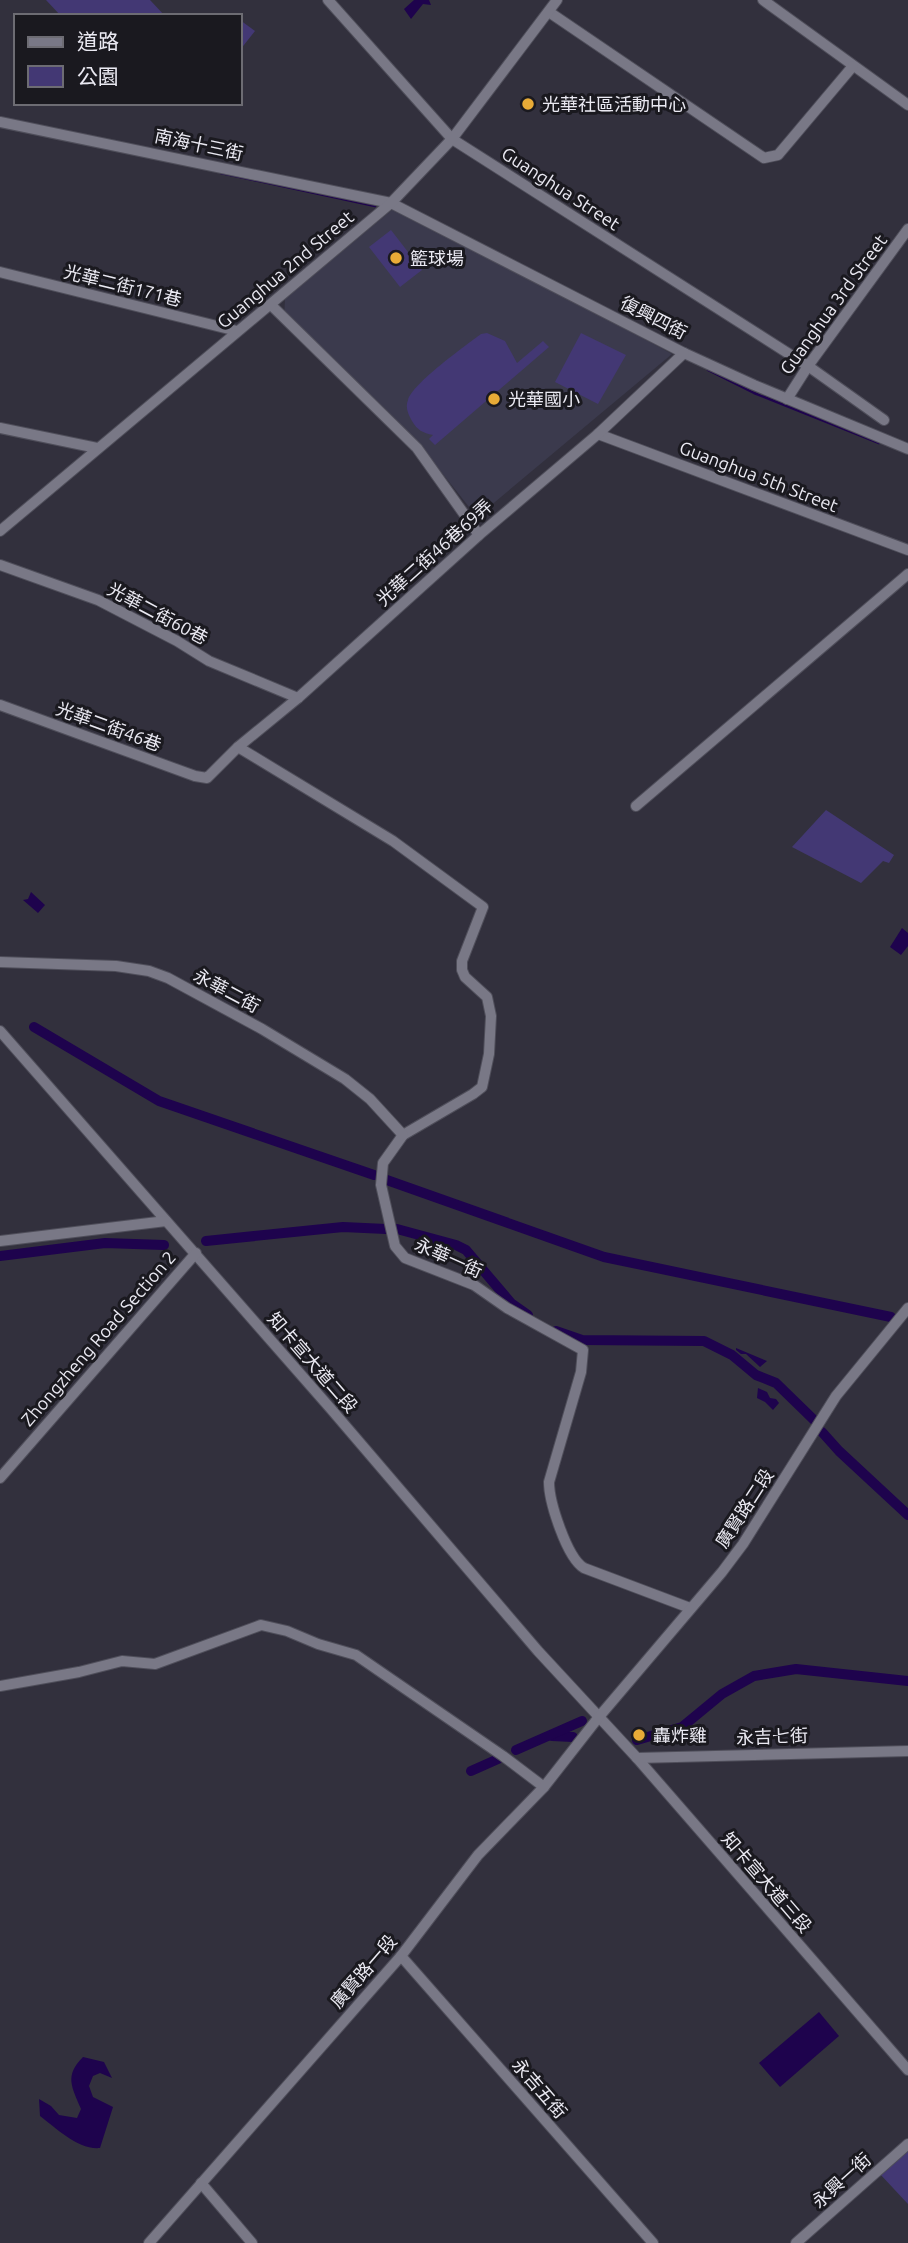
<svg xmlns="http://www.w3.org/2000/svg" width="908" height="2243" viewBox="0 0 908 2243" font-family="Ubuntu,'Noto Sans TC',sans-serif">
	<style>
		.built { fill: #3b3a4d }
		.green { fill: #433874 }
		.water { fill: #1e034d }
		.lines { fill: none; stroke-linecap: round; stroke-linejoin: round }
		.stream { stroke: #1e034d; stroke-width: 2.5 }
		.canal { stroke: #1e034d; stroke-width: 10 }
		.minor-casing { stroke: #4f4e5a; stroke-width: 12 }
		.minor { stroke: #797886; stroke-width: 10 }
		.poi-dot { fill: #e8ab37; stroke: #1a191f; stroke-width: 2.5 }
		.labels { text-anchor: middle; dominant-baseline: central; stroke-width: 6; stroke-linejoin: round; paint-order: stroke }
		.poi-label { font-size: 18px; fill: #eae9f2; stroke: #1a191f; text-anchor: start }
		.street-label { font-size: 18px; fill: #eae9f2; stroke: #1a191f }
	</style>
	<rect width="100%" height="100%" fill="#32303d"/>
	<path class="built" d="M 398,205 L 672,354 L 477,517 L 419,444 L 284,320 L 285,299 Z"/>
	<g class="green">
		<path d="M 46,0 L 150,0 L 165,16 L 61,16 Z"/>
		<path d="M 240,20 L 255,31 L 240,50 Z"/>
		<path d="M 391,230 L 422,270 L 400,287 L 369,247 Z"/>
		<path d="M 487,333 L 505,341 L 517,363 L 543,341 L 549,347 L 435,445 L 429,439 L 433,435 C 423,433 417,430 412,421 C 408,414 405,407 408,400 C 413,383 465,346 481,334 Z"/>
		<path d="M 581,333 L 626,355 L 598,404 L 555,382 Z"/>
		<path d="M 826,810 L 894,855 L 889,863 L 883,861 L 861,883 L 792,847 Z"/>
		<path d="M 908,2148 L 908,2204 L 879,2173 Z"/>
	</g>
	<g class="water">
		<path d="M 414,0 L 429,0 L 431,5 L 423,4 L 411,19 L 404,9 Z"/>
		<path d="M 31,892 L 45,905 L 38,913 L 23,900 L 28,899 Z"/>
		<path d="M 902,928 L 908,933 L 908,946 L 901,955 L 890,947 Z"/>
		<path d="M 736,1348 L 767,1361 L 760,1367 L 746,1354 L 741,1354 L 736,1350 Z"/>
		<path d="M 758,1388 L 767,1392 L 770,1398 L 776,1399 L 779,1403 L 773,1410 L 765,1402 L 757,1398 Z"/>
		<path d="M 819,2012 L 839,2036 L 780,2087 L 759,2063 Z"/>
		<path d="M 83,2057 L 104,2062 L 112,2078 L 100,2073 L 93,2076 L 89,2086 L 93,2097 L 113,2107 L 100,2148 C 78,2150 56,2128 40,2116 L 39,2099 L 51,2106 L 59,2115 L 77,2118 L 81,2109 C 72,2087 64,2076 83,2057 Z"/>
	</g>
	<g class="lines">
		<g class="stream">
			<path d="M 221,173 L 375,206"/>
			<path d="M 708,370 L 754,393 L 879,443"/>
		</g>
		<g class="canal">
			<path d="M 34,1027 L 159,1101 L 374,1175"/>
			<path d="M 384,1179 L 604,1257 L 891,1317"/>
			<path d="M 397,1229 L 456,1245 L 466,1250 L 511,1303 L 528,1315"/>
			<path d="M 206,1241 L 343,1227 L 386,1229"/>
			<path d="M 0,1256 L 105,1243 L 164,1245"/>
			<path d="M 556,1331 L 582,1340 L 704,1341 L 732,1355 L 756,1375 L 776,1383 L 814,1420"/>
			<path d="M 822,1432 L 839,1451 L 908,1515"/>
			<path d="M 552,1736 L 573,1737"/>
			<path d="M 637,1740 L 682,1727 L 722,1694 L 754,1676 L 796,1669 L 908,1681"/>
			<path d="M 516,1750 L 582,1721"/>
			<path d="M 471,1771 L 498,1759"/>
		</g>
		<g class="minor-casing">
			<g id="minor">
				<path d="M 328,0 L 452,139 L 808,366 L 884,420"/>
				<path d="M 763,0 L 908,105"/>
				<path d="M 549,12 L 764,158 L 778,155 L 853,66"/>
				<path d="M 0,122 L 391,203 L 684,353 L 754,385 L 908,449"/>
				<path d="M 0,272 L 237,331"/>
				<path d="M 271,305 L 417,448 L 479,535"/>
				<path d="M 787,399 L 808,366 L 908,229"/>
				<path d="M 0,428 L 97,448"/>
				<path d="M 598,434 L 908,550"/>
				<path d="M 0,531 L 391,203 L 452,139 L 557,0"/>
				<path d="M 0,565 L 98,600 L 177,641 L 209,661 L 298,698"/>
				<path d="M 0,705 L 195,776 L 207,778 L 238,747 L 298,698 L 479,535 L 598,434 L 684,353"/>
				<path d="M 238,747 L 393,841 L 483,907 L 462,961 L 462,970 L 465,977 L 487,997 L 491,1016 L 489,1054 L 482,1087 L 473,1094 L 403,1135 L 383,1163 L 381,1185 L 395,1246 L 405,1258 L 474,1285 L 507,1308 L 583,1350 L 581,1372 L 549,1482 C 549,1502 567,1558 584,1568 L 690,1608"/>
				<path d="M 636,806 L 908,574"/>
				<path d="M 0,962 L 116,966 L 149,971 L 168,978 L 262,1029 L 345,1079 L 370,1099 L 403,1135"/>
				<path d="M 0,1031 L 331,1409 L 538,1651 L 637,1758 L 908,2070"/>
				<path d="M 0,1241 L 166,1221"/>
				<path d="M 0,1478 L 196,1253"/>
				<path d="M 0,1686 L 79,1672 L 122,1661 L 155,1664 L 261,1625 L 287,1631 L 318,1644 L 356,1655 L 503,1756 L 544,1787"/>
				<path d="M 637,1758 L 908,1751"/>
				<path d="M 401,1956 L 653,2243"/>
				<path d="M 201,2183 L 252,2243"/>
				<path d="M 149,2243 L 401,1956 L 478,1855 L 544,1787 L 598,1718 L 722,1572 L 743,1544 L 836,1396 L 908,1308"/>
				<path d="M 796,2243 L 908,2144"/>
			</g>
		</g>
		<use href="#minor" class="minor"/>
	</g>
	<g class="poi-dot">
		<circle cx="528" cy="104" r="7"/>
		<circle cx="396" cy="258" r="7"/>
		<circle cx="494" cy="399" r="7"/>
		<circle cx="639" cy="1735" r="7"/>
	</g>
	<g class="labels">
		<g class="poi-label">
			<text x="542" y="104">光華社區活動中心</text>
			<text x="410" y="258">籃球場</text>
			<text x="508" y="399">光華國小</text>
			<text x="653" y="1735">轟炸雞</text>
		</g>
		<g class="street-label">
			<text transform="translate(199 144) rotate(12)">南海十三街</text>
			<text transform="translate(561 188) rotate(33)">Guanghua Street</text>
			<text transform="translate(285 269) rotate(-40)">Guanghua 2nd Street</text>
			<text transform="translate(123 285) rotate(14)">光華二街171巷</text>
			<text transform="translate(833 304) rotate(-54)">Guanghua 3rd Street</text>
			<text transform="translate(654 317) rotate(27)">復興四街</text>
			<text transform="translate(759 476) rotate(21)">Guanghua 5th Street</text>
			<text transform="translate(434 552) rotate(-42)">光華二街46巷69弄</text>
			<text transform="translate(158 613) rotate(28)">光華二街60巷</text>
			<text transform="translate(109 726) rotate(20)">光華二街46巷</text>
			<text transform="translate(227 990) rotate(28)">永華二街</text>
			<text transform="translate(449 1257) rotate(24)">永華一街</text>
			<text transform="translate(98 1338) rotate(-49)">Zhongzheng Road Section 2</text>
			<text transform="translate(313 1362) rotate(49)">知卡宣大道二段</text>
			<text transform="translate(744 1508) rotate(-57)">廣賢路二段</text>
			<text transform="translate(772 1736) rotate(-2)">永吉七街</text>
			<text transform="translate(767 1882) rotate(49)">知卡宣大道三段</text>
			<text transform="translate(363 1971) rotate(-49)">廣賢路一段</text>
			<text transform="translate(540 2088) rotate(49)">永吉五街</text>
			<text transform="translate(841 2180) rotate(-42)">永興一街</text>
		</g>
	</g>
	<rect x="14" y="14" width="228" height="91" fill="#1a191f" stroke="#6d6c73" stroke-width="2"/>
	<rect x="28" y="37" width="35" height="10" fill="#797886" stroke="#6d6c73" stroke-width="2"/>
	<text x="77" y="49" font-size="21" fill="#eae9f2">道路</text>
	<rect x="28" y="66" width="35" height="21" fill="#433874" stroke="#6d6c73" stroke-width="2"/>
	<text x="77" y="84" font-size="21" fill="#eae9f2">公園</text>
</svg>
